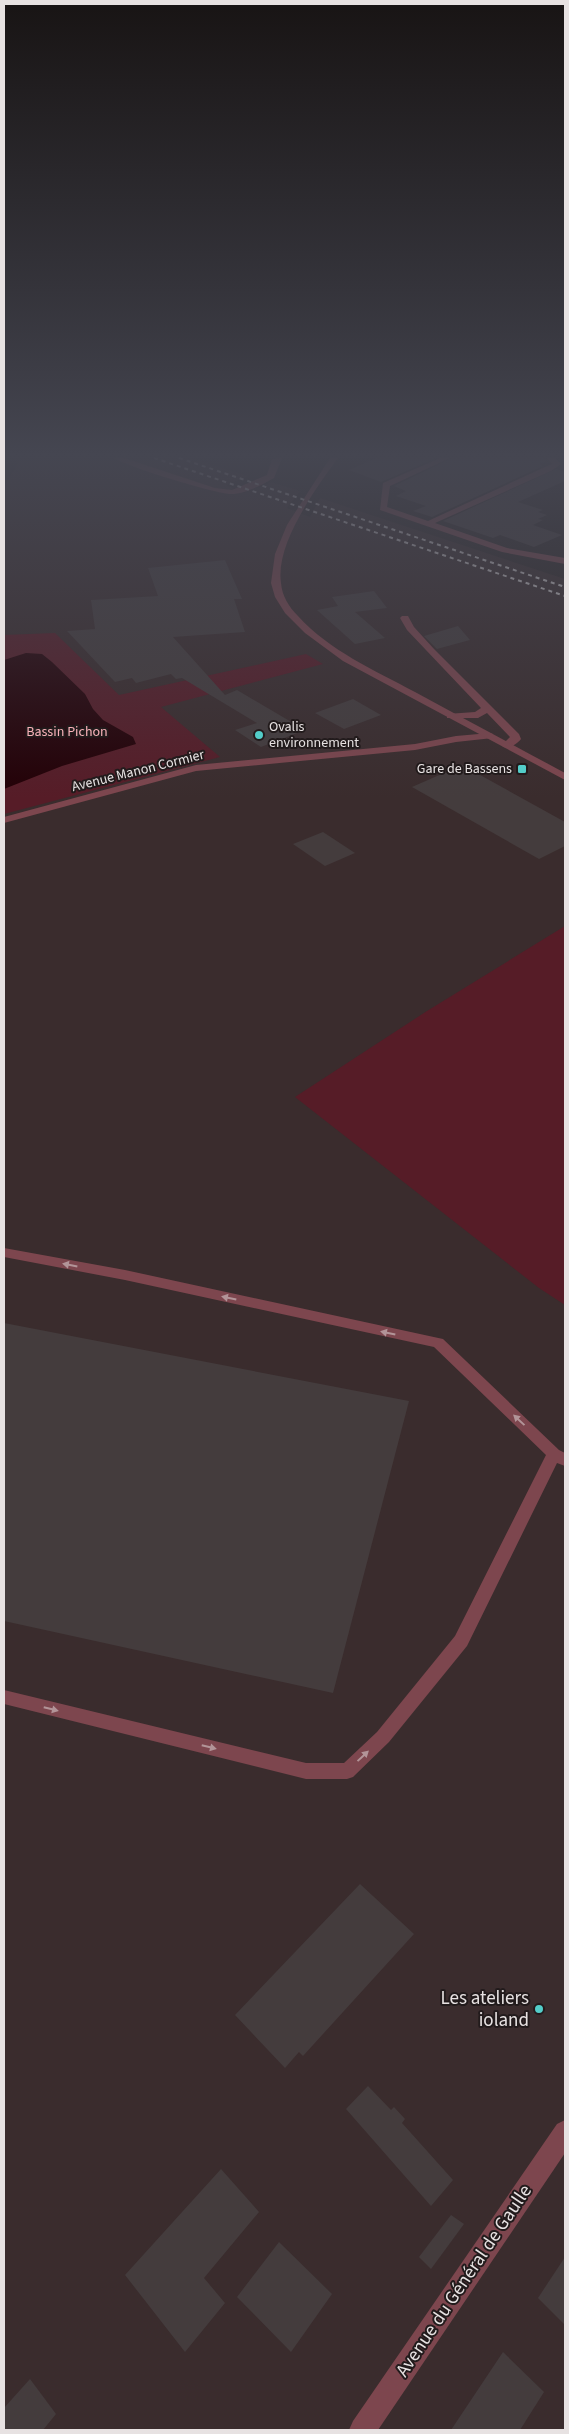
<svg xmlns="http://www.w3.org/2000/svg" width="569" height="2434" viewBox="0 0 569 2434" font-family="'Source Sans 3',sans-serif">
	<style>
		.built { fill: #3a2c2d }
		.green { fill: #561c27 }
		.water { fill: #230006 }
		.building { fill: #443c3d }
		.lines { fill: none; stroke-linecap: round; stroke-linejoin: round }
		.service { fill: #7d464e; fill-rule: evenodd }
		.minor { fill: #7d464e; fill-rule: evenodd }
		.tertiary { fill: #7d464e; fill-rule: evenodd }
		.rail { stroke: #d3cece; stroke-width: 2; stroke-dasharray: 4 4; stroke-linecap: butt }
		.oneway { fill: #b29498 }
		.poi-dot { fill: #53cdc9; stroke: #221b1c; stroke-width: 2 }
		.labels { text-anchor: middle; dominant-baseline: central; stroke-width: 4; stroke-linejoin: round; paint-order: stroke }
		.far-poi-label { font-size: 14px; fill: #e7e2e2; stroke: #221b1c; text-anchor: start }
		.far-park-label { font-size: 14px; fill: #f9b2b9; stroke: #221b1c }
		.far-street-label { font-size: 14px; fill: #e7e2e2; stroke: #221b1c }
		.near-poi-label { font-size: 19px; fill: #e7e2e2; stroke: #221b1c; text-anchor: end }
		.near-street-label { font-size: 19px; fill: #e7e2e2; stroke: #221b1c }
	</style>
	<rect width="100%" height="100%" fill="#2c2525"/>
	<path class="built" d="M 11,458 L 190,458 L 248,476 L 226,485 L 243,493 L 271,482 L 300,491 L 287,508 L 310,517 L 320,498 L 565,579 L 565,2430 L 4,2430 L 4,487 L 18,463 Z"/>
	<g class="green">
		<path d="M 55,633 L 119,695 L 306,654 L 323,664 L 161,707 L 220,757 L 4,814 L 4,635 Z"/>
		<path d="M 565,926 L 565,1305 L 539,1288 L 295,1097 L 427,1011 Z"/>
	</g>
	<path class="water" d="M 26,653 L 42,654 L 52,662 L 85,694 L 93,709 L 103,720 L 133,737 L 136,744 L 62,766 L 4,789 L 4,660 Z"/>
	<g class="building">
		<path d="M 376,458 L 436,458 L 381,482 L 349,470 Z"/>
		<path d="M 452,458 L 545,458 L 547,461 L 539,464 L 543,466 L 432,517 L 413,511 L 426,506 L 396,496 L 406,491 L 394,486 Z"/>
		<path d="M 556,469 L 565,472 L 565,481 L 518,502 L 543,510 L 538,512 L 547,515 L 538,519 L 543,520 L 533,525 L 562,535 L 534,547 L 500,535 L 493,538 L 443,521 Z"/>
		<path d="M 225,560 L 242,599 L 234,599 L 245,632 L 173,637 L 225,695 L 237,690 L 305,730 L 261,747 L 235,730 L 257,723 L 182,678 L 176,679 L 171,674 L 136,683 L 132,678 L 115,682 L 67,631 L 95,629 L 91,600 L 158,596 L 148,568 Z"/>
		<path d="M 374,591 L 387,608 L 355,612 L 385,638 L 355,644 L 317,610 L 338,606 L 332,597 Z"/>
		<path d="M 458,626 L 470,640 L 437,649 L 424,636 Z"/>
		<path d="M 353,699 L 381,715 L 344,729 L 315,713 Z"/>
		<path d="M 462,765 L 565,822 L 565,846 L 539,859 L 412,787 Z"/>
		<path d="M 323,832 L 355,853 L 325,866 L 293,844 Z"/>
		<path d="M 4,1323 L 409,1401 L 333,1693 L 4,1621 Z"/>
		<path d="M 360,1884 L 414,1934 L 303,2056 L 299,2052 L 285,2068 L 235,2015 Z"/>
		<path d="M 368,2086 L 391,2110 L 394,2107 L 405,2119 L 402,2123 L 453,2180 L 431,2206 L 346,2109 Z"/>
		<path d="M 221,2169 L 259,2212 L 204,2278 L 225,2303 L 185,2352 L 125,2275 Z"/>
		<path d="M 451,2215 L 464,2224 L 431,2269 L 419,2257 Z"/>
		<path d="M 279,2242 L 332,2294 L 291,2352 L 237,2297 Z"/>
		<path d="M 565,2257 L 565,2325 L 538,2298 Z"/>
		<path d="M 503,2352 L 544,2392 L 520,2430 L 451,2430 Z"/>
		<path d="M 30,2379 L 56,2414 L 43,2430 L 4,2430 L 4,2408 Z"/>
	</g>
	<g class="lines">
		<g class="service">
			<path d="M 490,733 L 493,734 L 493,738 L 456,742 L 415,750 L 196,771 L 4,823 L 4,817 L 196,765 L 415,744 L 456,736 Z"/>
			<path d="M 4,1248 L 125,1270 L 443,1339 L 559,1450 L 565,1453 L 565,1466 L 557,1463 L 467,1646 L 389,1742 L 353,1777 L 347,1779 L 306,1779 L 4,1704 L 4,1690 L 306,1763 L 344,1763 L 377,1732 L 455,1636 L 546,1455 L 434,1347 L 125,1280 L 4,1257 Z"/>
		</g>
		<g class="minor">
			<path d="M 114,458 L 124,458 L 215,488 L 232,490 L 267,475 L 272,459 L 282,458 L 274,478 C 262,485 245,494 231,494 C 216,494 125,466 114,458 Z"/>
			<path d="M 440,458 L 450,458 L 390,486 L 387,507 L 428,521 L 545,467 L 552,464 L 547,458 L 555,458 L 561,464 L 551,471 L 435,523 L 507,548 L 565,558 L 565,564 L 502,552 L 380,510 L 383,483 Z"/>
			<path d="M 402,616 L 408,616 L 414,627 L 434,649 L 519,734 L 521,739 C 517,744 510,749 503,747 L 502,745 L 510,737 L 487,713 L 478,718 L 447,718 L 447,714 L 475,712 L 481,708 L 407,630 L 400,618 Z"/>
		</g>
		<g class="tertiary">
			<path d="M 330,458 L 338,458 C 316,488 275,544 281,583 C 282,596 289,607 298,616 C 330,651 374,670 415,692 C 465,719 515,746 565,773 L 565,780 L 343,661 L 305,633 L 285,613 L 275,597 L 271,583 L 275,554 L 287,525 Z"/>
			<path d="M 565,2120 L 565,2153 L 378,2430 L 349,2430 L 353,2421 L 557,2124 Z"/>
		</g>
		<g class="rail">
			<path d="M 154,458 L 565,596"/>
			<path d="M 179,458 L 565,587"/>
		</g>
	</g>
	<defs><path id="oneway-solid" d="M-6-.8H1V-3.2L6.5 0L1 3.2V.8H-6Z" transform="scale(1.25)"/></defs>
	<g class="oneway">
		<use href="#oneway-solid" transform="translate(70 1265) rotate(-169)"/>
		<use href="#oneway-solid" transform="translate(229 1298) rotate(-168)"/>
		<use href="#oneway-solid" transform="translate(388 1333) rotate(-168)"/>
		<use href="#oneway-solid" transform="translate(519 1420) rotate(-137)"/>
		<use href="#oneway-solid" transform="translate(51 1709) rotate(14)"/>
		<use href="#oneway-solid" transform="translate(209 1747) rotate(14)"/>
		<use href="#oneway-solid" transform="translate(363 1756) rotate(-43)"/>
	</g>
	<linearGradient id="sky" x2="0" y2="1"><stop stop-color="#181414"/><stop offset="0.57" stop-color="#454651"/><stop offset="1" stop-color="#454651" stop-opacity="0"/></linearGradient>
	<rect width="569" height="798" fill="url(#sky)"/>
	<g class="poi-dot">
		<circle cx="259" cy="735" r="5"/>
		<rect x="517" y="764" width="10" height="10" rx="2.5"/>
		<circle cx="539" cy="2009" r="5"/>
	</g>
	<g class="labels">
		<g class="far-poi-label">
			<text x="269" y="727">Ovalis<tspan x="269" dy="16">environnement</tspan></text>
			<text x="512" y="769" text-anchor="end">Gare de Bassens</text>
		</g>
		<g class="far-park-label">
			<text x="67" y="732">Bassin Pichon</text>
		</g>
		<g class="far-street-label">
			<text transform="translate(138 771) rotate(-14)">Avenue Manon Cormier</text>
		</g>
		<g class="near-poi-label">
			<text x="529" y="1998">Les ateliers<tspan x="529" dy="22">ioland</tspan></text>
		</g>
		<g class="near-street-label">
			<text transform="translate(464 2281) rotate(-56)">Avenue du Général de Gaulle</text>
		</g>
	</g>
	<rect width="569" height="2434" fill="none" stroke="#e7e2e2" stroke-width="10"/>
</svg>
